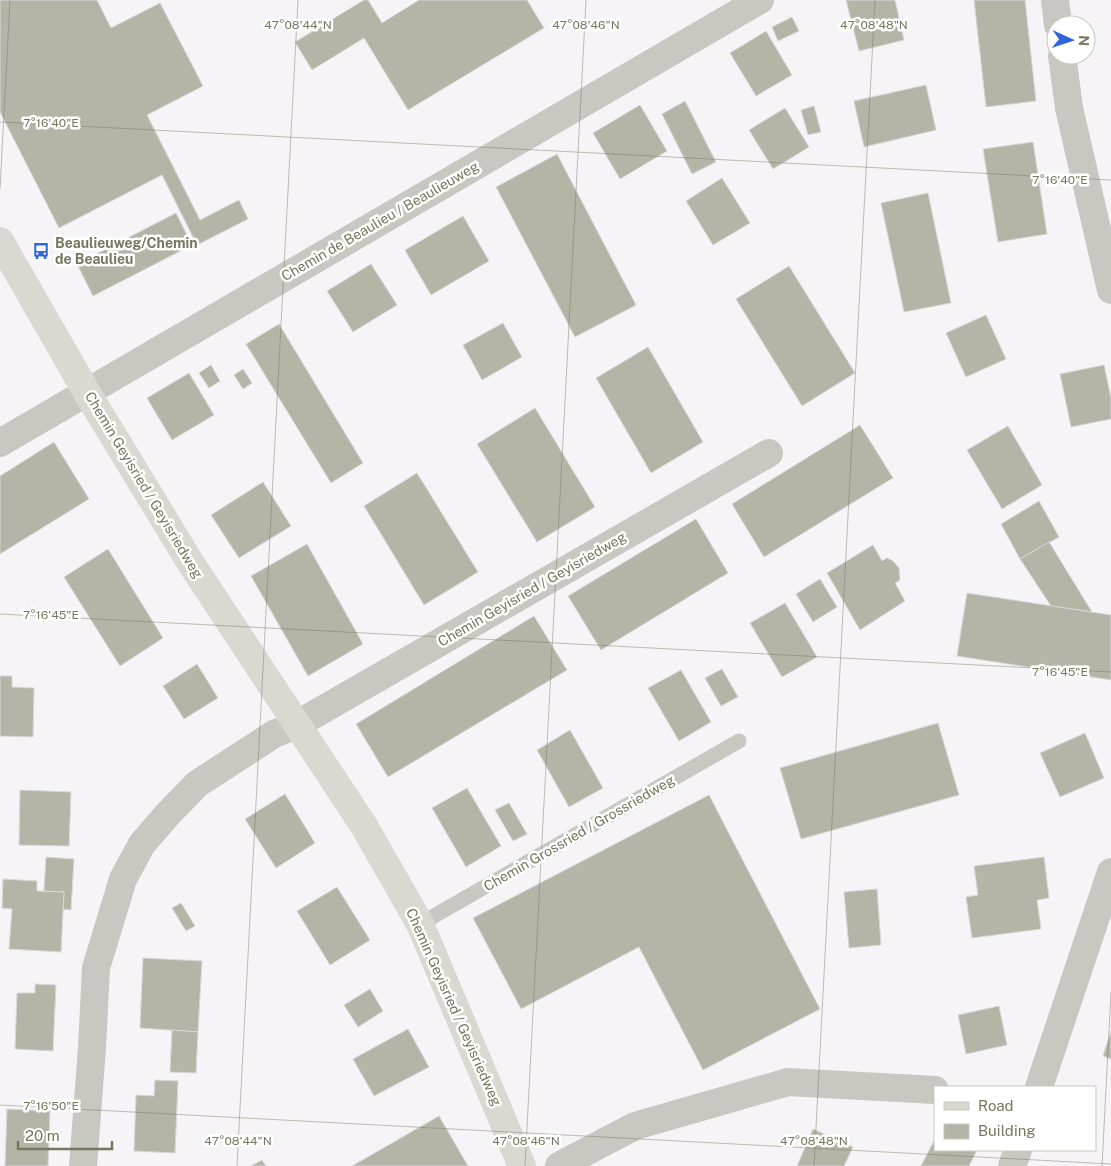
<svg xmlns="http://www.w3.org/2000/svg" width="1111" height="1166" viewBox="0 0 1111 1166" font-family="'Public Sans',sans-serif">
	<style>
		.building { fill: #b6b4a7; stroke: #d8d7d9 }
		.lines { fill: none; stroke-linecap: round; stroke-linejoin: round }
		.lane { stroke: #c8c7c1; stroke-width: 15 }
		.street { stroke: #c8c7c1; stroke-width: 28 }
		.secondary { stroke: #d9d9d2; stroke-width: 28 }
		.ticks { fill: none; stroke: #78765e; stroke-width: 1; stroke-opacity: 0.45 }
		.labels { text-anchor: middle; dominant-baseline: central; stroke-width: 5; stroke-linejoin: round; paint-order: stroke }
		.street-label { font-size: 14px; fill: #78765e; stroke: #fff }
		.poi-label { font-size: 14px; font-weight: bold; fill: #78765e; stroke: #fff; text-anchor: start }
		.ticks-label { font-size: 12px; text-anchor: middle; fill: #78765e; stroke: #fff; stroke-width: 5; stroke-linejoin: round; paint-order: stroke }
	</style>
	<rect width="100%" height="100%" fill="#f6f4f7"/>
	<g class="building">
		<path d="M 0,0 L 97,0 L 111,28 L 160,3 L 203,86 L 147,115 L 200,220 L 239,200 L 248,219 L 197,245 L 162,175 L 59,228 L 0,112 Z"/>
		<path d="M 364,0 L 368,0 L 382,23 L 419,0 L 527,0 L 544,28 L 408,110 L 364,38 L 312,70 L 295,42 Z"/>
		<path d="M 846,0 L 895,0 L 904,40 L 859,51 Z"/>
		<path d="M 974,0 L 1025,0 L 1036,101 L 986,107 Z"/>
		<path d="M 792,17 L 799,31 L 778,41 L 772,27 Z"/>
		<path d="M 766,31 L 792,75 L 756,96 L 730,53 Z"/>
		<path d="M 926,85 L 936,130 L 864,147 L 854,101 Z"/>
		<path d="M 685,101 L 716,162 L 692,174 L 662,114 Z"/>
		<path d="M 640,105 L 667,151 L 620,179 L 593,133 Z"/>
		<path d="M 814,106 L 821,132 L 808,135 L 801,110 Z"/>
		<path d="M 785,108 L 809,147 L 773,169 L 749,130 Z"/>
		<path d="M 1033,142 L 1047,234 L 998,242 L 983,149 Z"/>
		<path d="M 557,154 L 636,305 L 575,337 L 496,187 Z"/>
		<path d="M 722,178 L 750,223 L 713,245 L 686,201 Z"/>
		<path d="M 928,193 L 951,303 L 904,312 L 881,203 Z"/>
		<path d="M 176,213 L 192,245 L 93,296 L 77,264 Z"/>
		<path d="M 463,216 L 489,261 L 431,295 L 405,250 Z"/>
		<path d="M 371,264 L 397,305 L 353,332 L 327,291 Z"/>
		<path d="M 789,266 L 855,373 L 802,406 L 736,299 Z"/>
		<path d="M 986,315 L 1006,359 L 966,377 L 946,333 Z"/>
		<path d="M 503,323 L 522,357 L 482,380 L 463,345 Z"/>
		<path d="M 279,324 L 363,463 L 331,483 L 246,344 Z"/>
		<path d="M 648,347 L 703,442 L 651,473 L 596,378 Z"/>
		<path d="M 211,365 L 220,381 L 209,388 L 199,373 Z"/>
		<path d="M 1104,365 L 1111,398 L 1111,419 L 1071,427 L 1060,374 Z"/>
		<path d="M 243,369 L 252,383 L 243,389 L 234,375 Z"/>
		<path d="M 189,373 L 214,415 L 172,440 L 147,398 Z"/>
		<path d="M 535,408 L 595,507 L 537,542 L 477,444 Z"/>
		<path d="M 860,425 L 893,478 L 764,557 L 732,504 Z"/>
		<path d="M 1008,426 L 1042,485 L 1002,509 L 967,450 Z"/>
		<path d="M 54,442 L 89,499 L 0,554 L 0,476 Z"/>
		<path d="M 417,473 L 478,572 L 424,605 L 364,506 Z"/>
		<path d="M 263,482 L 291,526 L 239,558 L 211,515 Z"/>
		<path d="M 1039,501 L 1059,537 L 1020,559 L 1001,524 Z"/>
		<path d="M 696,519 L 728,573 L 601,650 L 568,596 Z"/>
		<path d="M 1049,542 L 1092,612 L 1051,606 L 1020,559 Z"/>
		<path d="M 307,544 L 363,644 L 308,676 L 251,576 Z"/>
		<path d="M 873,545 L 882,561 L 887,558 L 893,561 L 899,568 L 900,578 L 899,581 L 895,583 L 905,601 L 860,630 L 827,573 Z"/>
		<path d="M 108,549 L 163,638 L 120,666 L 64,577 Z"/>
		<path d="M 820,579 L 837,607 L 813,622 L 796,594 Z"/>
		<path d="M 967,593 L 1111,615 L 1111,680 L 957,656 Z"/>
		<path d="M 785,603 L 817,657 L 782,677 L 750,623 Z"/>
		<path d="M 534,616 L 567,670 L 388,777 L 356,724 Z"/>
		<path d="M 197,664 L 218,698 L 184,719 L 163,686 Z"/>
		<path d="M 722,669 L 738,697 L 721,706 L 705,678 Z"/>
		<path d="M 681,670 L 711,722 L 679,741 L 648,688 Z"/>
		<path d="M 0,676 L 12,676 L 12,687 L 34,688 L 33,737 L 0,736 Z"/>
		<path d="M 938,723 L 959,795 L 801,839 L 780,768 Z"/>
		<path d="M 570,730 L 603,788 L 569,807 L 537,750 Z"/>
		<path d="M 1085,733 L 1104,778 L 1060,797 L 1040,753 Z"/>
		<path d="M 467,788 L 501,846 L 466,867 L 432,808 Z"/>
		<path d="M 20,790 L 71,792 L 69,846 L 19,845 Z"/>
		<path d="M 285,794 L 315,843 L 276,868 L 245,819 Z"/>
		<path d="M 709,795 L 820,1009 L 703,1070 L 639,947 L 521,1009 L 473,918 Z"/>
		<path d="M 509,803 L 527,834 L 513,841 L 495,810 Z"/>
		<path d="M 46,857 L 74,859 L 71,910 L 63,909 L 64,892 L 44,891 Z"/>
		<path d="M 1044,857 L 1049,898 L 1037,900 L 1041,929 L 972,938 L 966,897 L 978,895 L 974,866 Z"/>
		<path d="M 3,879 L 37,881 L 37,891 L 64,892 L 61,952 L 9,949 L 12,909 L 2,908 Z"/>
		<path d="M 337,887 L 370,940 L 330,965 L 297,911 Z"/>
		<path d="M 877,889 L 881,945 L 849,948 L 844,892 Z"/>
		<path d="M 181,903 L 195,926 L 186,931 L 172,908 Z"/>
		<path d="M 143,958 L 202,961 L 198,1032 L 140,1028 Z"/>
		<path d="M 35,984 L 56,985 L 53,1051 L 15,1049 L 17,993 L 35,993 Z"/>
		<path d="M 370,989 L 383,1011 L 358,1027 L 344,1005 Z"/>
		<path d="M 999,1006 L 1007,1045 L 966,1054 L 958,1015 Z"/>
		<path d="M 408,1029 L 429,1067 L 374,1096 L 353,1059 Z"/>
		<path d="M 172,1030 L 198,1032 L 196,1073 L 170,1072 Z"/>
		<path d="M 1111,1031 L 1111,1059 L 1103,1056 Z"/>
		<path d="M 155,1080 L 178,1081 L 175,1153 L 134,1151 L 136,1095 L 154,1096 Z"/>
		<path d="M 7,1109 L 50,1111 L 48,1166 L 5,1166 Z"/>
		<path d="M 439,1116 L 468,1166 L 352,1166 Z"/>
		<path d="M 813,1129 L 853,1147 L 844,1166 L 797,1166 Z"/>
		<path d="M 935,1139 L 935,1150 L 973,1150 L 976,1152 L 969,1166 L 921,1166 Z"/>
		<path d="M 262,1160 L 266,1166 L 251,1166 Z"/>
	</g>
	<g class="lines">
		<path class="lane" d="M 420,924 L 739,741"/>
		<g class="street">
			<path d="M 1055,0 L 1058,25"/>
			<path d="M 1062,55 L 1069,108 L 1111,290"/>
			<path d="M 0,443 L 760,0"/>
			<path d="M 1039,1087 L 1111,872"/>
			<path d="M 83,1166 L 92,1048 L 96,968 L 123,879 L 142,844 L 167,815 L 197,784 L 274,734 L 296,725 L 769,453"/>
			<path d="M 559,1166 L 635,1126 L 788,1082 L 935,1090"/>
			<path d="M 1012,1166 L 1018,1150"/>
		</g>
		<path class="secondary" d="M 0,241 L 86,391 L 190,562 L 364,826 L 420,924 L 522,1166"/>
	</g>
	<path class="ticks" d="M 0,122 L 1111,180M 0,189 L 10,0M 0,614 L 1111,672M 0,1105 L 1111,1164M 237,1166 L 298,0M 525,1166 L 586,0M 814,1166 L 875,0M 1102,1166 L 1111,992"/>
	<defs>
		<g id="bus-bare" transform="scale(1.35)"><path d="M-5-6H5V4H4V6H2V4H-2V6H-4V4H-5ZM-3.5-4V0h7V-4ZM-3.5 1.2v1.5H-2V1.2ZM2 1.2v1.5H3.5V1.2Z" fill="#2f65dc" stroke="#fff" stroke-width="2.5" paint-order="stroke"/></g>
	</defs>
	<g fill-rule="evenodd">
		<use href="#bus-bare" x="41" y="251"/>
	</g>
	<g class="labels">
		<g class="street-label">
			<text transform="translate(380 221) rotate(-30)">Chemin de Beaulieu / Beaulieuweg</text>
			<text transform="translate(144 485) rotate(59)">Chemin Geyisried / Geyisriedweg</text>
			<text transform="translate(532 589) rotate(-30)">Chemin Geyisried / Geyisriedweg</text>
			<text transform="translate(579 833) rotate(-30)">Chemin Grossried / Grossriedweg</text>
			<text transform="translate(454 1007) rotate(66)">Chemin Geyisried / Geyisriedweg</text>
		</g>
		<g class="poi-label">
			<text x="55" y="243">Beaulieuweg/Chemin<tspan x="55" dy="16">de Beaulieu</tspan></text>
		</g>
	</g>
	<g class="ticks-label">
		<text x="298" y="29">47°08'44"N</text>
		<text x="586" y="29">47°08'46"N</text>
		<text x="874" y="29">47°08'48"N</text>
		<text x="51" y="127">7°16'40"E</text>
		<text x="1060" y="184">7°16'40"E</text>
		<text x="51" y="619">7°16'45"E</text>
		<text x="1060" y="676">7°16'45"E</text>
		<text x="51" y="1110">7°16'50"E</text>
		<text x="238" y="1145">47°08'44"N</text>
		<text x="526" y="1145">47°08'46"N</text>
		<text x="814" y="1145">47°08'48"N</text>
	</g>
	<rect x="934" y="1086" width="162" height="65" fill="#ffffff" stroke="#c9c8bf"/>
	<rect x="944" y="1102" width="25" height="8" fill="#d9d9d2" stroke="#c9c8bf"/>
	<text x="978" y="1111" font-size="15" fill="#78765e">Road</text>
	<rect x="944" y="1124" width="25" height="15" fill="#b6b4a7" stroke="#c9c8bf"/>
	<text x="978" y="1136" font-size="15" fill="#78765e">Building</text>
	<g transform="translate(1071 40) rotate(93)"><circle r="24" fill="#ffffff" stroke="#c9c8bf"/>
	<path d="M0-4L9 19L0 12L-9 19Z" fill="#2f65dc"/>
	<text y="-8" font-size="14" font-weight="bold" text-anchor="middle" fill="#78765e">N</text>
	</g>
	<path d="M18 1141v8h94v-8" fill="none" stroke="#78765e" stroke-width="2.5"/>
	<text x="25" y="1141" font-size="15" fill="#78765e" stroke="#ffffff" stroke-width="4" paint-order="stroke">20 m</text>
</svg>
